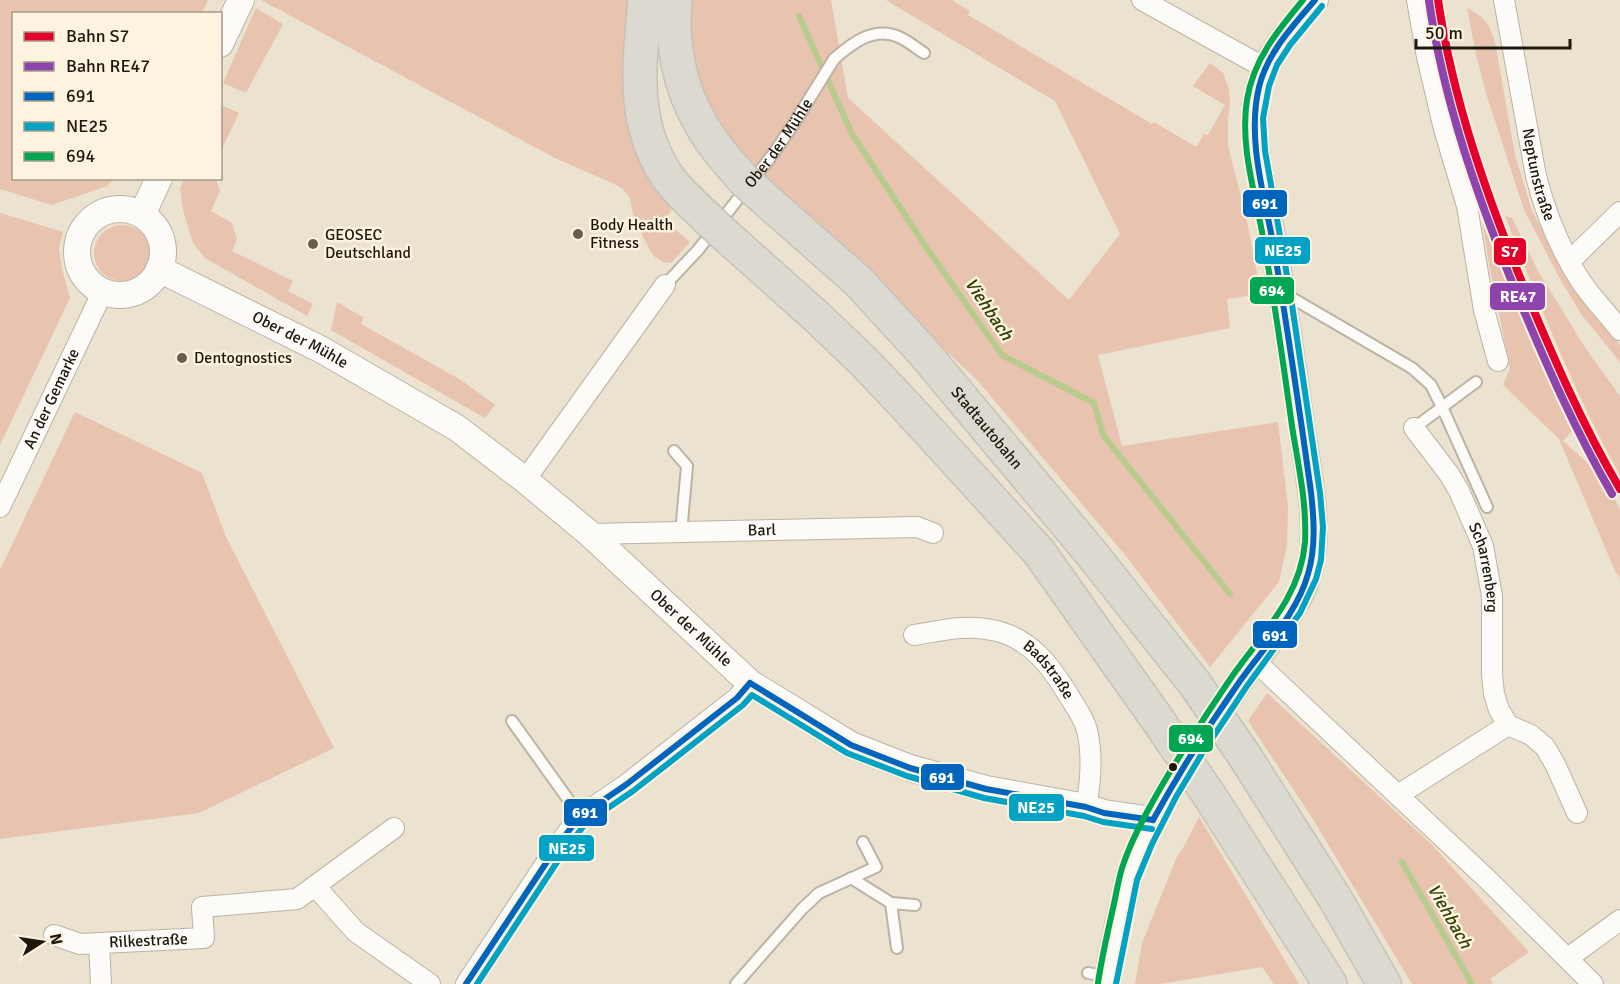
<svg xmlns="http://www.w3.org/2000/svg" width="1620" height="984" viewBox="0 0 1620 984" font-family="Signika,sans-serif">
	<style>
		.green { fill: #e8c3af }
		.lines { fill: none; stroke-linecap: round; stroke-linejoin: round }
		.stream { stroke: #b6cb8c; stroke-width: 6 }
		.service-casing { stroke: #bbb3a5; stroke-width: 14 }
		.minor-casing { stroke: #bbb3a5; stroke-width: 22 }
		.tertiary-casing { stroke: #bbb3a5; stroke-width: 28 }
		.trunk-casing { stroke: #c6c2b8; stroke-width: 36 }
		.service { stroke: #fcfbf8; stroke-width: 10 }
		.minor { stroke: #fcfbf8; stroke-width: 20 }
		.tertiary { stroke: #fcfbf8; stroke-width: 26 }
		.trunk { stroke: #dcdad0; stroke-width: 33 }
		.trunk-bridge-casing { stroke: #c6c2b8; stroke-width: 36; stroke-linecap: butt }
		.trunk-bridge { stroke: #dcdad0; stroke-width: 33 }
		.bus-1-casing { stroke: #fdf3df; stroke-width: 10 }
		.bus-2-casing { stroke: #fdf3df; stroke-width: 10 }
		.bus-3-casing { stroke: #fdf3df; stroke-width: 10 }
		.bus-1 { stroke: #0065bd; stroke-width: 6 }
		.bus-2 { stroke: #02a2c4; stroke-width: 6 }
		.bus-3 { stroke: #00a651; stroke-width: 6 }
		.rail-1-casing { stroke: #fdf3df; stroke-width: 12 }
		.rail-2-casing { stroke: #fdf3df; stroke-width: 12 }
		.rail-1 { stroke: #e4002b; stroke-width: 8 }
		.rail-2 { stroke: #8e44ad; stroke-width: 8 }
		.poi-dot { fill: #665f50; stroke: #fdf3df; stroke-width: 2 }
		.bus-dot { fill: #1e180c; stroke: #fdf3df; stroke-width: 2 }
		.labels { text-anchor: middle; dominant-baseline: central; stroke-width: 5; stroke-linejoin: round; paint-order: stroke }
		.street-label { font-size: 16px; fill: #1e180c; stroke: #fdf3df }
		.poi-label { font-size: 16px; fill: #1e180c; stroke: #fdf3df; text-anchor: start }
		.water-label { font-size: 18px; font-style: italic; fill: #2c4003; stroke: #fdf3df }
		.line-badge { stroke: #fdf3df; stroke-width: 2 }
		.badge-label { font-size: 16px; text-anchor: middle; font-weight: bold; fill: #fff }
	</style>
	<rect width="100%" height="100%" fill="#ebe2cf"/>
	<g class="green">
		<path d="M 0,0 L 208,0 L 202,13 L 14,14 L 14,178 L 114,179 L 107,186 L 52,205 L 0,189 Z"/>
		<path d="M 261,0 L 636,0 L 675,203 L 665,221 L 690,242 L 671,263 L 663,262 L 656,258 L 651,252 L 634,219 L 630,198 L 623,189 L 612,183 L 555,158 Z"/>
		<path d="M 688,0 L 831,0 L 848,98 L 1069,300 L 1120,234 L 1055,101 L 886,0 L 952,0 L 970,11 L 968,15 L 1152,124 L 1154,122 L 1196,147 L 1204,134 L 1208,135 L 1225,105 L 1193,86 L 1210,63 L 1223,73 L 1229,89 L 1230,102 L 1228,120 L 1228,146 L 1246,216 L 1261,294 L 1227,299 L 1230,328 L 1098,355 L 1122,446 L 1278,422 L 1288,506 L 1287,545 L 1279,582 L 1210,667 L 1126,556 L 977,380 L 733,150 L 690,68 Z"/>
		<path d="M 256,8 L 283,24 L 246,93 L 223,83 Z"/>
		<path d="M 1467,8 C 1485,17 1489,23 1495,42 L 1515,155 L 1532,211 L 1571,284 L 1620,345 L 1620,362 L 1581,314 L 1559,277 L 1524,210 L 1486,93 L 1476,55 Z"/>
		<path d="M 221,105 L 239,113 L 221,151 Z"/>
		<path d="M 214,178 L 216,179 L 220,191 L 211,211 L 232,223 L 237,240 L 232,251 L 293,281 L 288,291 L 313,304 L 307,316 L 205,258 L 193,243 L 183,210 L 180,188 L 184,179 Z"/>
		<path d="M 1478,195 L 1502,262 L 1560,400 L 1567,405 L 1577,425 L 1563,441 L 1603,477 L 1620,509 L 1620,578 L 1615,571 L 1559,439 L 1503,385 L 1510,368 L 1490,269 Z"/>
		<path d="M 0,213 L 63,232 L 59,248 L 62,269 L 70,298 L 0,445 Z"/>
		<path d="M 1505,216 L 1512,218 L 1538,271 L 1586,349 L 1620,396 L 1620,475 C 1574,392 1539,304 1505,216 Z"/>
		<circle cx="122" cy="253" r="28"/>
		<path d="M 337,302 L 364,318 L 361,324 L 461,380 L 495,405 L 485,418 L 331,330 Z"/>
		<path d="M 75,412 L 202,473 L 226,537 L 334,748 L 199,813 L 0,839 L 0,570 Z"/>
		<path d="M 1267,693 L 1434,847 L 1529,952 L 1490,979 L 1493,984 L 1412,984 L 1311,816 L 1248,721 Z"/>
		<path d="M 1199,817 L 1299,984 L 1274,984 L 1262,967 L 1160,984 L 1135,984 L 1142,943 L 1176,859 L 1186,843 Z"/>
	</g>
	<g class="lines">
		<g class="stream">
			<path d="M 799,16 L 852,134 L 926,247 L 1002,355 L 1094,403 L 1103,435 L 1230,594"/>
			<path d="M 1402,862 L 1472,984"/>
		</g>
		<g class="service-casing">
			<g id="service">
				<path id="s1" d="M 665,285 L 698,250 L 773,154 L 795,122 L 834,59 C 852,43 874,26 899,37 C 908,41 916,48 924,53"/>
				<path d="M 1285,294 L 1412,368 L 1431,385 L 1442,407 L 1487,507"/>
				<path d="M 1414,428 L 1476,382"/>
				<path d="M 674,451 L 687,466 L 681,533"/>
				<path d="M 512,721 L 580,816"/>
				<path d="M 851,878 L 891,903 L 897,948"/>
				<path d="M 891,903 L 915,905"/>
				<path d="M 1088,973 L 1108,977"/>
				<path d="M 736,984 L 802,909 L 819,893 L 876,867 L 863,842"/>
			</g>
		</g>
		<g class="minor-casing">
			<g id="minor">
				<path d="M 1142,0 L 1265,68"/>
				<path d="M 1417,0 L 1427,57 L 1444,129 L 1467,206 L 1484,310 L 1498,361"/>
				<path id="s2" d="M 1504,0 L 1536,176 C 1545,212 1561,251 1582,283 C 1593,299 1608,314 1620,330"/>
				<path d="M 1570,261 L 1620,212"/>
				<path id="s3" d="M 1414,428 L 1449,474 L 1459,491 L 1483,546 L 1492,596 L 1492,674 L 1494,694 L 1499,710 L 1508,725 L 1531,735 L 1545,747 L 1555,764 L 1577,813"/>
				<path d="M 525,480 L 665,285"/>
				<path id="s4" d="M 0,507 L 103,291"/>
				<path id="s5" d="M 590,534 L 917,527 L 933,533"/>
				<path id="s6" d="M 914,635 C 940,631 966,624 992,630 C 1031,637 1053,669 1072,701 C 1078,710 1084,719 1087,730 C 1093,756 1091,781 1086,807"/>
				<path d="M 1254,660 L 1487,879 L 1593,984"/>
				<path d="M 1398,795 L 1508,725"/>
				<path d="M 315,886 L 356,932 L 430,984"/>
				<path id="s7" d="M 54,935 L 80,944 L 204,938 L 202,907 L 297,899 L 394,828"/>
				<path d="M 99,943 L 101,984"/>
				<path d="M 1568,958 L 1620,920"/>
				<path d="M 466,984 L 558,845 L 580,816 L 627,784 L 737,698 L 750,683"/>
			</g>
		</g>
		<g class="tertiary-casing">
			<g id="tertiary">
				<path d="M 220,44 L 241,0"/>
				<circle cx="120" cy="252" r="43"/>
				<path d="M 142,215 L 159,178"/>
				<path id="s8" d="M 159,269 L 322,350 L 457,428 L 525,480 L 590,534 L 750,683 L 851,745 L 910,768 L 986,789 L 1086,807 L 1104,813 L 1153,820"/>
				<path d="M 1107,984 C 1111,956 1117,928 1124,900 C 1126,889 1128,876 1133,864 C 1159,799 1201,739 1240,681 C 1267,641 1304,607 1312,558 C 1318,518 1308,471 1302,431 C 1292,361 1282,290 1269,220 C 1261,176 1246,129 1260,84 C 1269,51 1294,26 1315,0"/>
			</g>
		</g>
		<g class="trunk-casing">
			<g id="trunk">
				<path d="M 645,0 C 640,63 630,120 667,176 C 678,192 695,206 709,220"/>
				<path d="M 675,0 C 671,43 679,87 701,124 C 712,144 728,162 743,179"/>
				<path id="s9" d="M 757,192 L 859,282 L 924,353 L 1091,553 L 1195,684"/>
				<path d="M 723,233 L 818,318 L 864,362 L 904,404 L 1039,552 L 1160,723"/>
				<path d="M 1244,755 L 1336,900 L 1384,984"/>
				<path d="M 1211,798 L 1330,984"/>
			</g>
		</g>
		<use href="#service" class="service"/>
		<use href="#minor" class="minor"/>
		<use href="#tertiary" class="tertiary"/>
		<use href="#trunk" class="trunk"/>
		<g class="trunk-bridge-casing">
			<g id="trunk-bridge">
				<path d="M 743,179 L 757,192"/>
				<path d="M 709,220 L 723,233"/>
				<path d="M 1195,684 L 1244,755"/>
				<path d="M 1160,723 L 1211,798"/>
			</g>
		</g>
		<use href="#trunk-bridge" class="trunk-bridge"/>
		<g class="bus-1-casing">
			<g id="bus-1">
				<path d="M 750,683 L 851,745 L 910,768 L 986,789 L 1086,807 L 1104,813 L 1153,820"/>
				<path d="M 1153,820 C 1179,773 1209,725 1240,681 C 1264,647 1297,614 1308,574 C 1316,547 1314,519 1311,492 C 1300,413 1288,333 1275,254 C 1266,200 1246,142 1259,87 C 1267,53 1293,26 1315,0"/>
				<path d="M 466,984 L 558,845 L 580,816 L 627,784 L 737,698 L 750,683"/>
			</g>
		</g>
		<g class="bus-2-casing">
			<g id="bus-2">
				<path d="M 477,984 L 565,850 L 586,823 L 633,791 L 743,705 L 752,695 L 847,753 L 907,776 L 984,798 L 1084,816 L 1103,822 L 1152,829"/>
				<path d="M 1116,984 L 1137,880 L 1152,844 L 1176,797 L 1203,752 L 1247,686 L 1300,613 L 1316,579 L 1321,560 L 1323,527 L 1320,493 L 1291,298 L 1265,151 L 1263,118 L 1269,86 L 1277,65 L 1290,45 L 1322,6"/>
			</g>
		</g>
		<g class="bus-3-casing">
			<path id="bus-3" d="M 1098,983 C 1102,955 1109,927 1115,899 C 1117,889 1119,878 1122,868 C 1131,840 1146,813 1161,787 C 1183,749 1208,712 1233,675 C 1262,634 1301,596 1305,542 C 1307,503 1298,464 1292,426 C 1283,361 1274,296 1262,232 C 1254,189 1240,144 1247,100 C 1253,60 1278,30 1303,0"/>
		</g>
		<use href="#bus-1" class="bus-1"/>
		<use href="#bus-2" class="bus-2"/>
		<use href="#bus-3" class="bus-3"/>
		<g class="rail-1-casing">
			<path id="rail-1" d="M 1438,0 C 1453,101 1487,197 1526,292 C 1554,359 1583,426 1620,489"/>
		</g>
		<g class="rail-2-casing">
			<path id="rail-2" d="M 1429,1 C 1444,104 1479,201 1518,297 C 1546,364 1575,430 1612,494"/>
		</g>
		<use href="#rail-1" class="rail-1"/>
		<use href="#rail-2" class="rail-2"/>
	</g>
	<g class="poi-dot">
		<circle cx="578" cy="234" r="6"/>
		<circle cx="313" cy="244" r="6"/>
		<circle cx="182" cy="358" r="6"/>
	</g>
	<circle class="bus-dot" cx="1173" cy="767" r="5"/>
	<g class="labels">
		<g class="street-label">
			<text stroke="none"><textPath href="#s1" startOffset="182">Ober der Mühle</textPath></text>
			<text stroke="none"><textPath href="#s2" startOffset="178">Neptunstraße</textPath></text>
			<text stroke="none"><textPath href="#s8" startOffset="158">Ober der Mühle</textPath></text>
			<text stroke="none"><textPath href="#s4" startOffset="120">An der Gemarke</textPath></text>
			<text stroke="none"><textPath href="#s9" startOffset="330">Stadtautobahn</textPath></text>
			<text stroke="none"><textPath href="#s5" startOffset="172">Barl</textPath></text>
			<text stroke="none"><textPath href="#s3" startOffset="159">Scharrenberg</textPath></text>
			<text stroke="none"><textPath href="#s8" startOffset="646">Ober der Mühle</textPath></text>
			<text stroke="none"><textPath href="#s6" startOffset="150">Badstraße</textPath></text>
			<text stroke="none"><textPath href="#s7" startOffset="96">Rilkestraße</textPath></text>
		</g>
		<g class="poi-label">
			<text x="590" y="225">Body Health<tspan x="590" dy="18">Fitness</tspan></text>
			<text x="325" y="235">GEOSEC<tspan x="325" dy="18">Deutschland</tspan></text>
			<text x="194" y="358">Dentognostics</text>
		</g>
		<g class="water-label">
			<text transform="translate(989 309) rotate(56)">Viehbach</text>
			<text transform="translate(1450 916) rotate(60)">Viehbach</text>
		</g>
	</g>
	<g class="line-badge">
		<rect x="1242" y="189" width="46" height="29" rx="6" fill="#0065bd"/>
		<rect x="1254" y="236" width="57" height="29" rx="6" fill="#02a2c4"/>
		<rect x="1493" y="237" width="34" height="29" rx="6" fill="#e4002b"/>
		<rect x="1249" y="276" width="46" height="29" rx="6" fill="#00a651"/>
		<rect x="1489" y="282" width="57" height="29" rx="6" fill="#8e44ad"/>
		<rect x="1252" y="620" width="46" height="29" rx="6" fill="#0065bd"/>
		<rect x="1168" y="724" width="46" height="29" rx="6" fill="#00a651"/>
		<rect x="920" y="763" width="45" height="28" rx="6" fill="#0065bd"/>
		<rect x="1008" y="793" width="57" height="29" rx="6" fill="#02a2c4"/>
		<rect x="563" y="798" width="45" height="29" rx="6" fill="#0065bd"/>
		<rect x="538" y="834" width="57" height="28" rx="6" fill="#02a2c4"/>
	</g>
	<g class="badge-label">
		<text x="1265" y="209">691</text>
		<text x="1283" y="256">NE25</text>
		<text x="1510" y="257">S7</text>
		<text x="1272" y="296">694</text>
		<text x="1518" y="302">RE47</text>
		<text x="1275" y="641">691</text>
		<text x="1191" y="744">694</text>
		<text x="942" y="783">691</text>
		<text x="1036" y="813">NE25</text>
		<text x="585" y="818">691</text>
		<text x="567" y="854">NE25</text>
	</g>
	<rect x="12" y="12" width="210" height="168" fill="#fdf3df" stroke="#a49b8b" stroke-width="1.5"/>
	<rect x="24" y="32" width="30" height="9" fill="#e4002b" stroke="#a49b8b" stroke-width="1.5"/>
	<text x="66" y="42" font-size="18" fill="#1e180c">Bahn S7</text>
	<rect x="24" y="62" width="30" height="9" fill="#8e44ad" stroke="#a49b8b" stroke-width="1.5"/>
	<text x="66" y="72" font-size="18" fill="#1e180c">Bahn RE47</text>
	<rect x="24" y="92" width="30" height="9" fill="#0065bd" stroke="#a49b8b" stroke-width="1.5"/>
	<text x="66" y="102" font-size="18" fill="#1e180c">691</text>
	<rect x="24" y="122" width="30" height="9" fill="#02a2c4" stroke="#a49b8b" stroke-width="1.5"/>
	<text x="66" y="132" font-size="18" fill="#1e180c">NE25</text>
	<rect x="24" y="152" width="30" height="9" fill="#00a651" stroke="#a49b8b" stroke-width="1.5"/>
	<text x="66" y="162" font-size="18" fill="#1e180c">694</text>
	<g transform="translate(42 942) rotate(78)" stroke="#fdf3df" stroke-width="4.5" paint-order="stroke">
	<path d="M0-4.5L10 22L0 15L-10 22Z" fill="#1e180c"/>
	<text y="-9" font-size="16" font-weight="bold" text-anchor="middle" fill="#1e180c">N</text>
	</g>
	<path d="M1416 39v9h154v-9" fill="none" stroke="#1e180c" stroke-width="3"/>
	<text x="1425" y="39" font-size="18" fill="#1e180c" stroke="#fdf3df" stroke-width="4.5" paint-order="stroke">50 m</text>
</svg>
